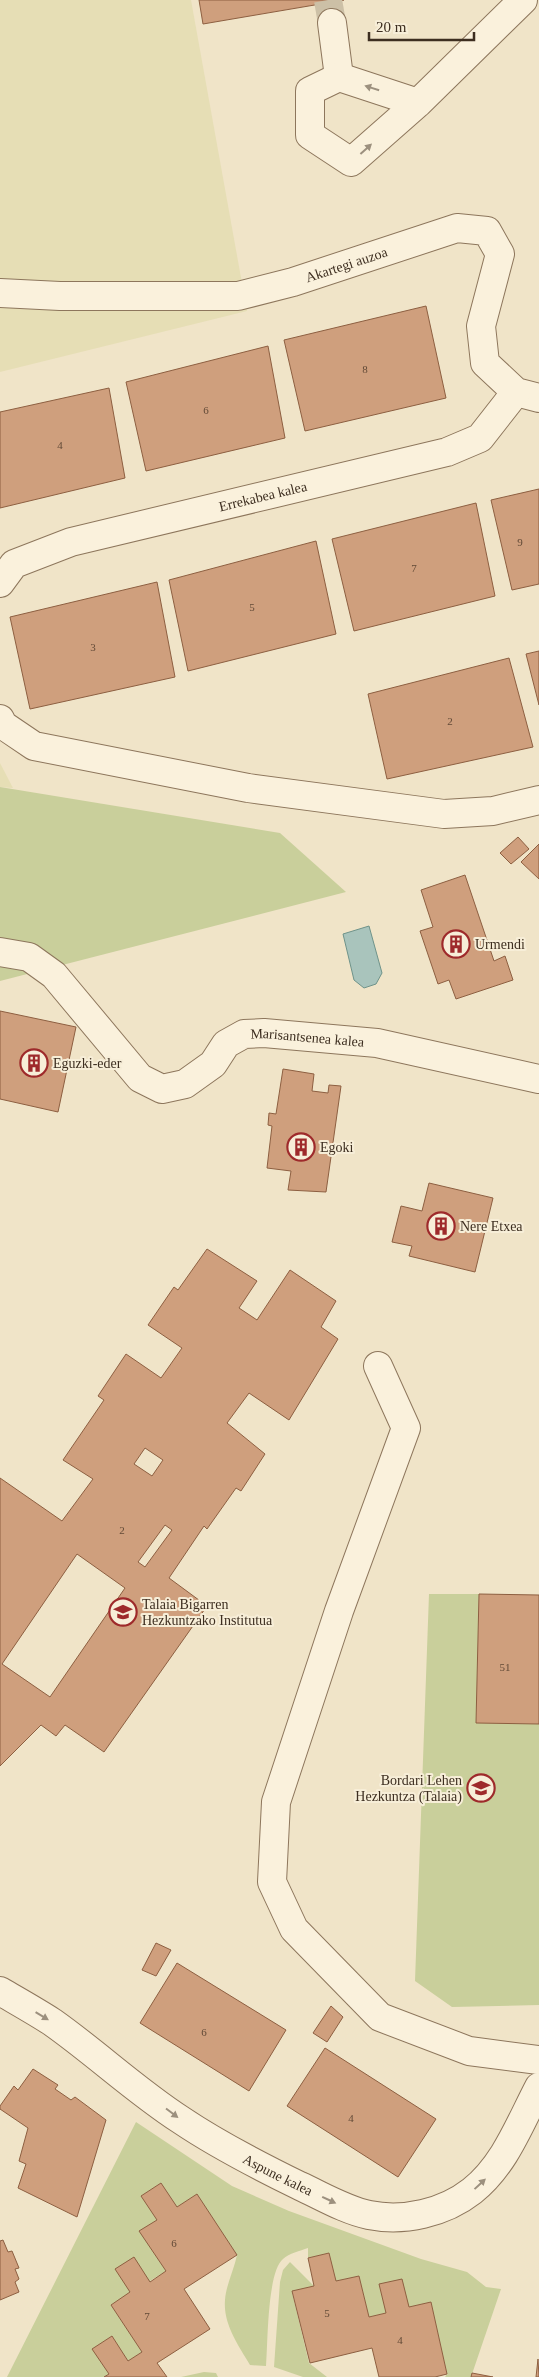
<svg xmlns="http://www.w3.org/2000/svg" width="539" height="2377" viewBox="0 0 539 2377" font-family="'Times New Roman',serif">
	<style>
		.farmland { fill: #e6deb5 }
		.green { fill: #c9cf9b }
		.water { fill: #a9c4bc; stroke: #6f938a }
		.building { fill: #cf9f7d; stroke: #8d5f41; fill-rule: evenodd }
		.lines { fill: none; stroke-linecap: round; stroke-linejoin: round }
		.minor-tunnel { stroke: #ccc0a6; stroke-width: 28; stroke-dasharray: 28 14; stroke-linecap: butt }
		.minor-casing { stroke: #8d765c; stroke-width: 30 }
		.minor { stroke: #faf1dc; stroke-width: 28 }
		.oneway { fill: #9c907e }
		.labels { text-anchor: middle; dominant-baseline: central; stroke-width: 4; stroke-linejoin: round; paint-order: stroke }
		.number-label { font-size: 11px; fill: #624a37 }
		.street-label { font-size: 14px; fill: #3d2e20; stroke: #f7eed8 }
		.poi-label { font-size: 14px; fill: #3d2e20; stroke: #f7eed8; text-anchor: start }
	</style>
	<rect width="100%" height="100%" fill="#f0e4c8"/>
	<g class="farmland">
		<path d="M 0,0 L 191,0 L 247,311 L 0,372 Z"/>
		<path d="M 0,763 L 13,788 L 0,787 Z"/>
	</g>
	<g class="green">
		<path d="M 0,787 L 280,833 L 346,892 L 0,981 Z"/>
		<path d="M 429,1594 L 479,1594 L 476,1722 L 539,1724 L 539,2005 L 452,2007 L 415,1981 Z"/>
		<path d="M 136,2122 L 232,2186 L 289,2211 L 421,2259 L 467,2272 L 486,2287 L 501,2289 L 471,2377 L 445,2377 L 447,2374 L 431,2302 L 369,2317 L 359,2276 L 336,2281 L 329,2253 L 308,2258 L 308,2248 C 300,2251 289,2253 283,2259 C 267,2272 268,2344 266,2366 L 250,2365 C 238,2345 223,2324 225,2300 C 226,2285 234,2270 237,2255 L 197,2194 L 177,2207 L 161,2183 L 141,2196 L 157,2220 L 140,2232 L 166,2271 L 111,2305 L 142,2352 L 128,2361 L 112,2336 L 93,2349 L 109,2374 L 104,2377 L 7,2377 Z"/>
		<path d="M 290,2262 L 314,2286 L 292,2292 L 309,2363 L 327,2377 L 303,2377 L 274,2367 L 280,2282 L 283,2270 Z"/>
		<path d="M 204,2372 L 216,2373 L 218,2377 L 181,2377 Z"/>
	</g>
	<path class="water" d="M 369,926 L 382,973 L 376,984 L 364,988 L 354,980 L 343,934 Z"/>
	<g class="building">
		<path d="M 199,0 L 344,0 L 203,24 Z"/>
		<path d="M 426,306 L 446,398 L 305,431 L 284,340 Z"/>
		<path d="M 268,346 L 285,438 L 146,471 L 126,382 Z"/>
		<path d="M 109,388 L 125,478 L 0,508 L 0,412 Z"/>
		<path d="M 539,489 L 539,584 L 512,590 L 491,500 Z"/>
		<path d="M 476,503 L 495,596 L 354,631 L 332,539 Z"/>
		<path d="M 316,541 L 336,634 L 188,671 L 169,580 Z"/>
		<path d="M 157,582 L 175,677 L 30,709 L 10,617 Z"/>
		<path d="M 539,651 L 539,705 L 526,654 Z"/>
		<path d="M 509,658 L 533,747 L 387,779 L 368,694 Z"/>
		<path d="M 518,837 L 529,849 L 511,864 L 500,853 Z"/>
		<path d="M 539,844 L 539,879 L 521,862 Z"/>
		<path d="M 465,875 L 494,961 L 505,956 L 513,980 L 456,999 L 449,980 L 438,984 L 420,931 L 433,927 L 421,890 Z"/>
		<path d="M 0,1011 L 76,1027 L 58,1112 L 0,1099 Z"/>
		<path d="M 283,1069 L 314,1074 L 312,1091 L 328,1093 L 329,1085 L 341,1086 L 326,1192 L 288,1190 L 291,1171 L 267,1168 L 272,1126 L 268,1125 L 269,1113 L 276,1114 Z"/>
		<path d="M 429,1183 L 493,1198 L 475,1272 L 409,1256 L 412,1246 L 392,1242 L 401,1206 L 422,1211 Z"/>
		<path d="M 207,1249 L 257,1281 L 239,1308 L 257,1320 L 290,1270 L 336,1301 L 321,1327 L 338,1339 L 289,1420 L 249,1393 L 227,1423 L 265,1454 L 241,1491 L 236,1488 L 207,1529 L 204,1526 L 169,1578 L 207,1606 L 104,1752 L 65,1725 L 56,1736 L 41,1725 L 0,1766 L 0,1478 L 62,1521 L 93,1479 L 63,1460 L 104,1400 L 98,1396 L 126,1354 L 161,1378 L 182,1348 L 148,1325 L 174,1287 L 178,1290 ZM 145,1448 L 163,1460 L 152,1476 L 134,1464 ZM 165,1525 L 172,1530 L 145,1567 L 138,1562 ZM 77,1554 L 125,1588 L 50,1697 L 2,1664 Z"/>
		<path d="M 479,1594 L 539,1595 L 539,1724 L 476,1723 Z"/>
		<path d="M 156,1943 L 171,1950 L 156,1976 L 142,1970 Z"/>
		<path d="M 177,1963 L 286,2030 L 249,2091 L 140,2023 Z"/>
		<path d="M 331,2006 L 343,2017 L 327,2042 L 313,2033 Z"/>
		<path d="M 325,2048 L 436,2119 L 398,2177 L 287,2106 Z"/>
		<path d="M 33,2069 L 58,2085 L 55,2089 L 71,2100 L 75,2097 L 106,2120 L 77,2217 L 18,2188 L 26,2164 L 19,2161 L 28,2128 L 0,2109 L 0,2106 L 14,2086 L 18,2090 Z"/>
		<path d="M 161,2183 L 177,2207 L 197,2194 L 237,2255 L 184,2289 L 210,2329 L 157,2363 L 167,2377 L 104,2377 L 109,2374 L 92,2349 L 112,2336 L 128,2361 L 142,2352 L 111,2305 L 130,2292 L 115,2269 L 134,2257 L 150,2282 L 166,2271 L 139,2231 L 157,2220 L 141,2196 Z"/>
		<path d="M 3,2240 L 8,2252 L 12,2251 L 19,2268 L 15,2269 L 19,2279 L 15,2282 L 19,2292 L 0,2300 L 0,2241 Z"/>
		<path d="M 329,2253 L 336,2281 L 359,2276 L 369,2317 L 386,2313 L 379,2284 L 402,2279 L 409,2307 L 431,2302 L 447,2374 L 435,2377 L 379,2377 L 372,2348 L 310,2363 L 292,2291 L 314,2286 L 308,2258 Z"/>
		<path d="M 538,2359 L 539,2377 L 536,2377 Z"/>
		<path d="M 472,2373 L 493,2377 L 471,2377 Z"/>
	</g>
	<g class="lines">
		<path class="minor-tunnel" d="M 328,0 L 332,23"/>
		<g class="minor-casing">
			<g id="minor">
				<path d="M 332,23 L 339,77"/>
				<path d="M 418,103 L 339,77 L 310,91 L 310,135 L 351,162 L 418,103 L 523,0"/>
				<path id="s1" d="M 0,293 L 60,296 L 238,296 L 293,282 L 457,228 L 487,231 L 500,254 L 481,326 L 485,363 L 516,392 L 539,398"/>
				<path id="s2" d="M 0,583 L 14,564 L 71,542 L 447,452 L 480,438 L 516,392"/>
				<path d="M 0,719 L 3,725 L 34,746 L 248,788 L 444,814 L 493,811 L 539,800"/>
				<path id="s3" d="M 0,952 L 29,957 L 54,975 L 140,1078 L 162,1089 L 185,1084 L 213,1064 L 226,1044 L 244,1034 L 264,1033 L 377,1043 L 539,1079"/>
				<path d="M 378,1366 L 406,1428 L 339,1611 L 276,1802 L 272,1882 L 294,1929 L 380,2017 L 469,2051 L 539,2060"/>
				<path id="s4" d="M 0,1991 C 17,2001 35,2011 52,2022 C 96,2053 136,2091 181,2120 C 218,2145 259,2166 300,2186 C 322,2196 345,2210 369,2215 C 404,2222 444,2213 472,2191 C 505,2165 520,2123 539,2087"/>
			</g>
		</g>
		<use href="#minor" class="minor"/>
	</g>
	<defs><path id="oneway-solid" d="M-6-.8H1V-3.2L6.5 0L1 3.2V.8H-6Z" transform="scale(1.25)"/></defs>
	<g class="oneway">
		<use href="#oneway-solid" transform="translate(372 88) rotate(-162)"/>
		<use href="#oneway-solid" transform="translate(366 149) rotate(-42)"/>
		<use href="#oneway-solid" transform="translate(42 2016) rotate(31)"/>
		<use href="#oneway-solid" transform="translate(172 2113) rotate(37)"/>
		<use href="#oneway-solid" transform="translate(480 2184) rotate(-43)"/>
		<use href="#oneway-solid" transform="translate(329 2200) rotate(25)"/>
	</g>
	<defs>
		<g id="building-ring" transform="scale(1.4375)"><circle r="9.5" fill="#f7eed8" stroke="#9e2a2b" stroke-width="1.5"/><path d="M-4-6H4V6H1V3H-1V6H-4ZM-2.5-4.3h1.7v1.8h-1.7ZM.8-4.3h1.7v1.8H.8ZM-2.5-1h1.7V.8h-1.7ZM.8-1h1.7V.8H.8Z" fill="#9e2a2b"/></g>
		<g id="school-ring" transform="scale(1.4375)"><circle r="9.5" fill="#f7eed8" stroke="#9e2a2b" stroke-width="1.5"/><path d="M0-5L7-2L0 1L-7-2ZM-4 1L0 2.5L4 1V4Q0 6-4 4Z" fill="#9e2a2b"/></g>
	</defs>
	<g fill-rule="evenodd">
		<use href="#building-ring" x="456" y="944"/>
		<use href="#building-ring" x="34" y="1063"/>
		<use href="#building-ring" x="301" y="1147"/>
		<use href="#building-ring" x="441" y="1226"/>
		<use href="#school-ring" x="123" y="1612"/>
		<use href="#school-ring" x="481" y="1788"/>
	</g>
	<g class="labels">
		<g class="number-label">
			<text x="365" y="369">8</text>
			<text x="206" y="410">6</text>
			<text x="60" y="445">4</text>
			<text x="520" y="542">9</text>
			<text x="414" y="568">7</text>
			<text x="252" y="607">5</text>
			<text x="93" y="647">3</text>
			<text x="450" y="721">2</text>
			<text x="122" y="1530">2</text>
			<text x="505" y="1667">51</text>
			<text x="204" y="2032">6</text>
			<text x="351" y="2118">4</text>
			<text x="174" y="2243">6</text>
			<text x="327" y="2313">5</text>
			<text x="147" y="2316">7</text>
			<text x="400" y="2340">4</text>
		</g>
		<g class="street-label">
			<text stroke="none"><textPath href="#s1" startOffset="351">Akartegi auzoa</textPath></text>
			<text stroke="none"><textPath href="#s2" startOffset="282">Errekabea kalea</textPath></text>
			<text stroke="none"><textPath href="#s3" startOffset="385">Marisantsenea kalea</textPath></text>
			<text stroke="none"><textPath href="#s4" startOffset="334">Aspune kalea</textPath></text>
		</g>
		<g class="poi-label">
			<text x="475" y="944">Urmendi</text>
			<text x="53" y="1063">Eguzki-eder</text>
			<text x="320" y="1147">Egoki</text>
			<text x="460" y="1226">Nere Etxea</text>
			<text x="142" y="1604">Talaia Bigarren<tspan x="142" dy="16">Hezkuntzako Institutua</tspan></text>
			<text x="462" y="1780" text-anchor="end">Bordari Lehen<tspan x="462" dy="16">Hezkuntza (Talaia)</tspan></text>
		</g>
	</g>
	<path d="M369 32v8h105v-8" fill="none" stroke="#3d2e20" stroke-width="2.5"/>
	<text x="376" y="32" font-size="15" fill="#3d2e20" stroke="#f7eed8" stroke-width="4" paint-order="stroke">20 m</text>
</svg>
